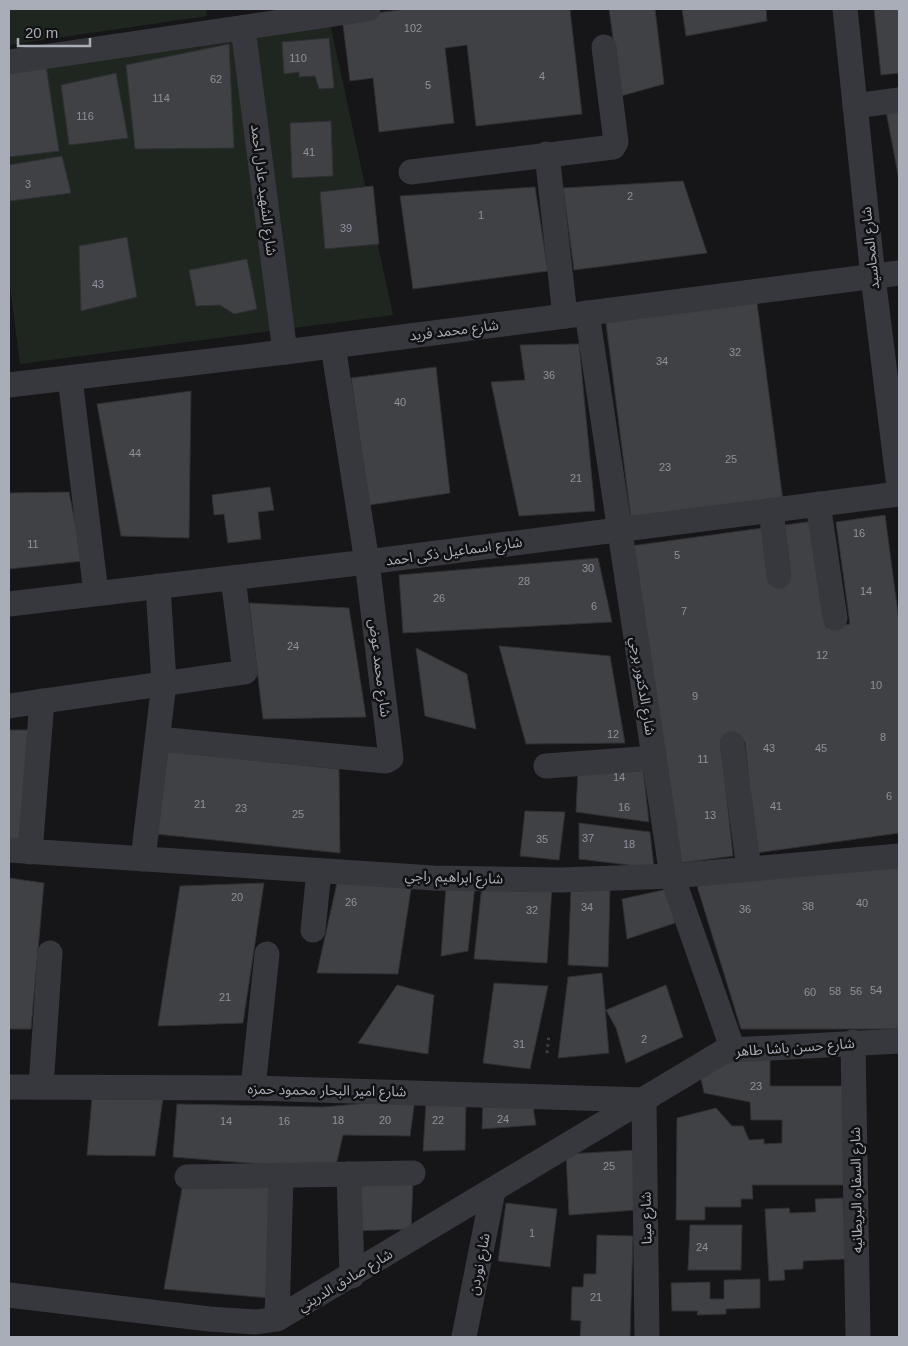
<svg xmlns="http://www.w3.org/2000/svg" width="908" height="1346" viewBox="0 0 908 1346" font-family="Arial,'Noto Sans Arabic',sans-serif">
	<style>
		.green { fill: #1e261f }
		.building { fill: #404145; stroke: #303034 }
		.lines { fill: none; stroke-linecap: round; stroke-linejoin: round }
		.path { stroke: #3d3f44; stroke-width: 3; stroke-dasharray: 2.5 4; stroke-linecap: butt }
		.minor { stroke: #37383d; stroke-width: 25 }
		.labels { text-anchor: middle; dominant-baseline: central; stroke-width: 5; stroke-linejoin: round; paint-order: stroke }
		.number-label { font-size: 11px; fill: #8e929b }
		.street-label { font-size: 14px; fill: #a8adb8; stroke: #111113 }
	</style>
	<rect width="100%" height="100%" fill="#161618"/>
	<g class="green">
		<path d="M 9,9 L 206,9 L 207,16 L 9,45 Z"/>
		<path d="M 329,18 L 393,315 L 20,364 L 9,278 L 9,55 Z"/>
	</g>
	<g class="building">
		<path d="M 408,9 L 579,9 L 570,10 L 582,114 L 476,126 L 467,45 L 445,48 L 454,123 L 379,132 L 373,78 L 350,81 L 342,17 Z"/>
		<path d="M 609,9 L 655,9 L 664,84 L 621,96 Z"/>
		<path d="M 682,9 L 766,9 L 767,21 L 686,36 Z"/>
		<path d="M 874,9 L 899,9 L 899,73 L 881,75 Z"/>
		<path d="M 329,38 L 334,88 L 319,89 L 315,76 L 299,77 L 299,72 L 284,74 L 282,42 Z"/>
		<path d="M 229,44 L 234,148 L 135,149 L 126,65 Z"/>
		<path d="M 45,59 L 59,151 L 9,157 L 9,65 Z"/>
		<path d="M 116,73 L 128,138 L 69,145 L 61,85 Z"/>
		<path d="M 899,109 L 899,180 L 886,111 Z"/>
		<path d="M 331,121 L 333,176 L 292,178 L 290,123 Z"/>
		<path d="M 62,156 L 71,193 L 10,201 L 9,165 Z"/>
		<path d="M 683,181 L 707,253 L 574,270 L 563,188 Z"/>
		<path d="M 373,186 L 379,244 L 325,249 L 320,192 Z"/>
		<path d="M 535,187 L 548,271 L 413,289 L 400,196 Z"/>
		<path d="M 127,237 L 137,297 L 81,311 L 79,246 Z"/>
		<path d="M 247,259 L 257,309 L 234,314 L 220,305 L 196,306 L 189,270 Z"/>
		<path d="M 756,295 L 783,501 L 631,519 L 605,316 Z"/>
		<path d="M 579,344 L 595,511 L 519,516 L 491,382 L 525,380 L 520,345 Z"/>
		<path d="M 436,367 L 450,493 L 369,505 L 351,378 Z"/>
		<path d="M 191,391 L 189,538 L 121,536 L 97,404 Z"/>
		<path d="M 270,487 L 274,510 L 258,512 L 261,539 L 228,543 L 224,514 L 214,515 L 212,495 Z"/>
		<path d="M 69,492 L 83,561 L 9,569 L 9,493 Z"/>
		<path d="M 885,515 L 899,621 L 899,833 L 756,853 L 745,742 L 721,741 L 733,856 L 673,864 L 631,546 L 814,521 L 826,627 L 850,624 L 836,522 Z"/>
		<path d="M 598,558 L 612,622 L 403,633 L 399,575 Z"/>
		<path d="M 249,603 L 349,608 L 366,717 L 263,719 Z"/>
		<path d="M 499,646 L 610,656 L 625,743 L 526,744 Z"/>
		<path d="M 416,648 L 467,674 L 476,729 L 425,716 Z"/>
		<path d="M 9,730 L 29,730 L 25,840 L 9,838 Z"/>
		<path d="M 166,751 L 339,769 L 340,853 L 156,834 Z"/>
		<path d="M 643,767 L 649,822 L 576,812 L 578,770 Z"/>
		<path d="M 525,811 L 565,812 L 559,860 L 520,856 Z"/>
		<path d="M 579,823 L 650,832 L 654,868 L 579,859 Z"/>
		<path d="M 899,862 L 899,1029 L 741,1029 L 697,886 Z"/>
		<path d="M 339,874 L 413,876 L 398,974 L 317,973 Z"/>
		<path d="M 9,878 L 44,883 L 31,1029 L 9,1029 Z"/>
		<path d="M 264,883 L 243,1023 L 158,1026 L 180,886 Z"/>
		<path d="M 475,885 L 468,951 L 441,956 L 446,886 Z"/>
		<path d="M 482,885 L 552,887 L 547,963 L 474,959 Z"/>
		<path d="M 571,888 L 610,889 L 608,967 L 568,965 Z"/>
		<path d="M 668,889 L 675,923 L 627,939 L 622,899 Z"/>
		<path d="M 602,973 L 609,1053 L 558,1058 L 568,977 Z"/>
		<path d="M 494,983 L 548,986 L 530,1069 L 483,1063 Z"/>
		<path d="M 397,985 L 434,995 L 428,1054 L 358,1043 Z"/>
		<path d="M 666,985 L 683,1037 L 626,1063 L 616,1028 L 606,1010 Z"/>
		<path d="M 770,1057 L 770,1086 L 853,1086 L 854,1185 L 752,1185 L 753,1199 L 741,1199 L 741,1207 L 705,1207 L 705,1220 L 676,1220 L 677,1118 L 716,1108 L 732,1126 L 743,1126 L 749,1140 L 764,1139 L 764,1144 L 782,1143 L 782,1120 L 751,1120 L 750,1102 L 704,1093 L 699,1069 L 717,1058 Z"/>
		<path d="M 92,1098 L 163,1098 L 155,1156 L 87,1155 Z"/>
		<path d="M 415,1099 L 410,1136 L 343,1135 L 335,1170 L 173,1157 L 177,1104 L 323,1107 Z"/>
		<path d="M 483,1099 L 532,1101 L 536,1125 L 482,1129 Z"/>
		<path d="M 466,1102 L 465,1150 L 423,1151 L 426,1104 Z"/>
		<path d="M 639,1150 L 636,1210 L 569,1215 L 566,1154 Z"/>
		<path d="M 354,1179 L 413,1182 L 411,1229 L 355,1231 Z"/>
		<path d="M 183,1183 L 273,1183 L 270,1298 L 164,1289 Z"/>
		<path d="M 843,1198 L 846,1259 L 803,1261 L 803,1269 L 784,1270 L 785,1280 L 769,1281 L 765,1209 L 789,1208 L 790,1213 L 816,1212 L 815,1199 Z"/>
		<path d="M 506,1203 L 557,1209 L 550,1267 L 498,1261 Z"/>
		<path d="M 690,1225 L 742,1225 L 741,1270 L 688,1270 Z"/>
		<path d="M 597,1235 L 633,1236 L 630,1337 L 580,1337 L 581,1321 L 571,1320 L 572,1287 L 583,1287 L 584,1274 L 596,1274 Z"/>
		<path d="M 760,1279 L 760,1308 L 726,1309 L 726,1314 L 697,1315 L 698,1311 L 672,1311 L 671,1283 L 710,1282 L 710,1299 L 724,1299 L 724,1280 Z"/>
	</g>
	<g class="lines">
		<path class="path" d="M 547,1053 L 549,1034"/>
		<g class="minor">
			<path d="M 845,9 L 873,277 L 899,487"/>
			<path d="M 243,28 L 285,352"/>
			<path d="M 9,62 L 368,9"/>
			<path d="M 855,106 L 899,100"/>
			<path d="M 547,154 L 565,316"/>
			<path d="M 411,172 L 613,147 L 616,142 L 604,47"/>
			<path d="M 587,313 L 672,876 L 733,1050"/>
			<path d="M 70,378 L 96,593"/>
			<path d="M 9,385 L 285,352 L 899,273"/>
			<path d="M 818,504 L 835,618"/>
			<path d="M 771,510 L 779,576"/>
			<path d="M 9,604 L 367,562 L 899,494"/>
			<path d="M 9,706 L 245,672 L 233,578"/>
			<path d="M 158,739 L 386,761 L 391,758 L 367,562 L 333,346"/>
			<path d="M 732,744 L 749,869"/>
			<path d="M 546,766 L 654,758"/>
			<path d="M 9,850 L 433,878 L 561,880 L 672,876 L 899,856"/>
			<path d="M 30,852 L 42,701"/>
			<path d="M 143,859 L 164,683 L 158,586"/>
			<path d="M 313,930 L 319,871"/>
			<path d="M 853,1042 L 858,1337"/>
			<path d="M 9,1087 L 253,1088 L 644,1100"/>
			<path d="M 41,1087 L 50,953"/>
			<path d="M 253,1088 L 267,954"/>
			<path d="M 644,1100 L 647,1337"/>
			<path d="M 349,1174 L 352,1276"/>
			<path d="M 187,1177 L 413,1173"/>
			<path d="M 9,1295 L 209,1319 L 256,1322 L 277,1319 L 721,1053 L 733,1050 L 899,1041"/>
			<path d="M 277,1319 L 281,1175"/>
			<path d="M 464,1337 L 493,1191"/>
		</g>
	</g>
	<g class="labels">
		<g class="number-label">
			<text x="413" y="28">102</text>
			<text x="298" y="58">110</text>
			<text x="542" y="76">4</text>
			<text x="216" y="79">62</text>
			<text x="428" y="85">5</text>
			<text x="161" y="98">114</text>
			<text x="85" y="116">116</text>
			<text x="309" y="152">41</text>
			<text x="28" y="184">3</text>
			<text x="630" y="196">2</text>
			<text x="481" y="215">1</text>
			<text x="346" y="228">39</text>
			<text x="98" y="284">43</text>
			<text x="735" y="352">32</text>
			<text x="662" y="361">34</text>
			<text x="549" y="375">36</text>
			<text x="400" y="402">40</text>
			<text x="135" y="453">44</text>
			<text x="731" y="459">25</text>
			<text x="665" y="467">23</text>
			<text x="576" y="478">21</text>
			<text x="859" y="533">16</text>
			<text x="33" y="544">11</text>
			<text x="677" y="555">5</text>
			<text x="588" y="568">30</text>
			<text x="524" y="581">28</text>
			<text x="866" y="591">14</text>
			<text x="439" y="598">26</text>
			<text x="594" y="606">6</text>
			<text x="684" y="611">7</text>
			<text x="293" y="646">24</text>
			<text x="822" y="655">12</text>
			<text x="876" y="685">10</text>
			<text x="695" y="696">9</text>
			<text x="613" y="734">12</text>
			<text x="883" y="737">8</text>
			<text x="769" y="748">43</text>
			<text x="821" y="748">45</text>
			<text x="703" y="759">11</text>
			<text x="619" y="777">14</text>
			<text x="889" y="796">6</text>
			<text x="200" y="804">21</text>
			<text x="776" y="806">41</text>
			<text x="624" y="807">16</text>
			<text x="241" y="808">23</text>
			<text x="298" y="814">25</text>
			<text x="710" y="815">13</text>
			<text x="588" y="838">37</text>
			<text x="542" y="839">35</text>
			<text x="629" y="844">18</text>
			<text x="237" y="897">20</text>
			<text x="351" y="902">26</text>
			<text x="862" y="903">40</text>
			<text x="808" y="906">38</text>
			<text x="587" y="907">34</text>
			<text x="745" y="909">36</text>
			<text x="532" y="910">32</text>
			<text x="876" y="990">54</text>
			<text x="835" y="991">58</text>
			<text x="856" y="991">56</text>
			<text x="810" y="992">60</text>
			<text x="225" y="997">21</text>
			<text x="644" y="1039">2</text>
			<text x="519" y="1044">31</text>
			<text x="756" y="1086">23</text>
			<text x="503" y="1119">24</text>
			<text x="338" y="1120">18</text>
			<text x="385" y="1120">20</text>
			<text x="438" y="1120">22</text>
			<text x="226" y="1121">14</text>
			<text x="284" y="1121">16</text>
			<text x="609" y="1166">25</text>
			<text x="532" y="1233">1</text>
			<text x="702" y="1247">24</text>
			<text x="596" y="1297">21</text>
		</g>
		<g class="street-label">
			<text transform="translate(264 190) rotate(83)">شارع الشهيد عادل احمد</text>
			<text transform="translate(870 248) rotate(-96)">شارع المحاسيد</text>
			<text transform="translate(454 330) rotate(-7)">شارع محمد فريد</text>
			<text transform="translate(454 551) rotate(-8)">شارع اسماعيل ذكى احمد</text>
			<text transform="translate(380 668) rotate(83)">شارع محمد عوض</text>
			<text transform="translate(643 686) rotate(81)">شارع الدكتور برجي</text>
			<text transform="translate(454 877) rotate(2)">شارع ابراهيم راجي</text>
			<text transform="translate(795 1047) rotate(-4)">شارع حسن باشا طاهر</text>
			<text transform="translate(327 1090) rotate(1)">شارع امير البحار محمود حمزه</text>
			<text transform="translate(856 1190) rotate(-91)">شارع السفاره البريطانيه</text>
			<text transform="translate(646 1218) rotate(-91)">شارع مينا</text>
			<text transform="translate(479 1264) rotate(-79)">شارع نوردن</text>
			<text transform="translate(345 1280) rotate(-31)">شارع صادق الدريني</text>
		</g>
	</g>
	<rect width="908" height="1346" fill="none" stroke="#a8adb8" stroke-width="20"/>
	<path d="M18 38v8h72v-8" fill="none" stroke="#a8adb8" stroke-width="2.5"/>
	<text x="25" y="38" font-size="15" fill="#a8adb8" stroke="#111113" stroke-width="4" paint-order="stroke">20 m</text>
</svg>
